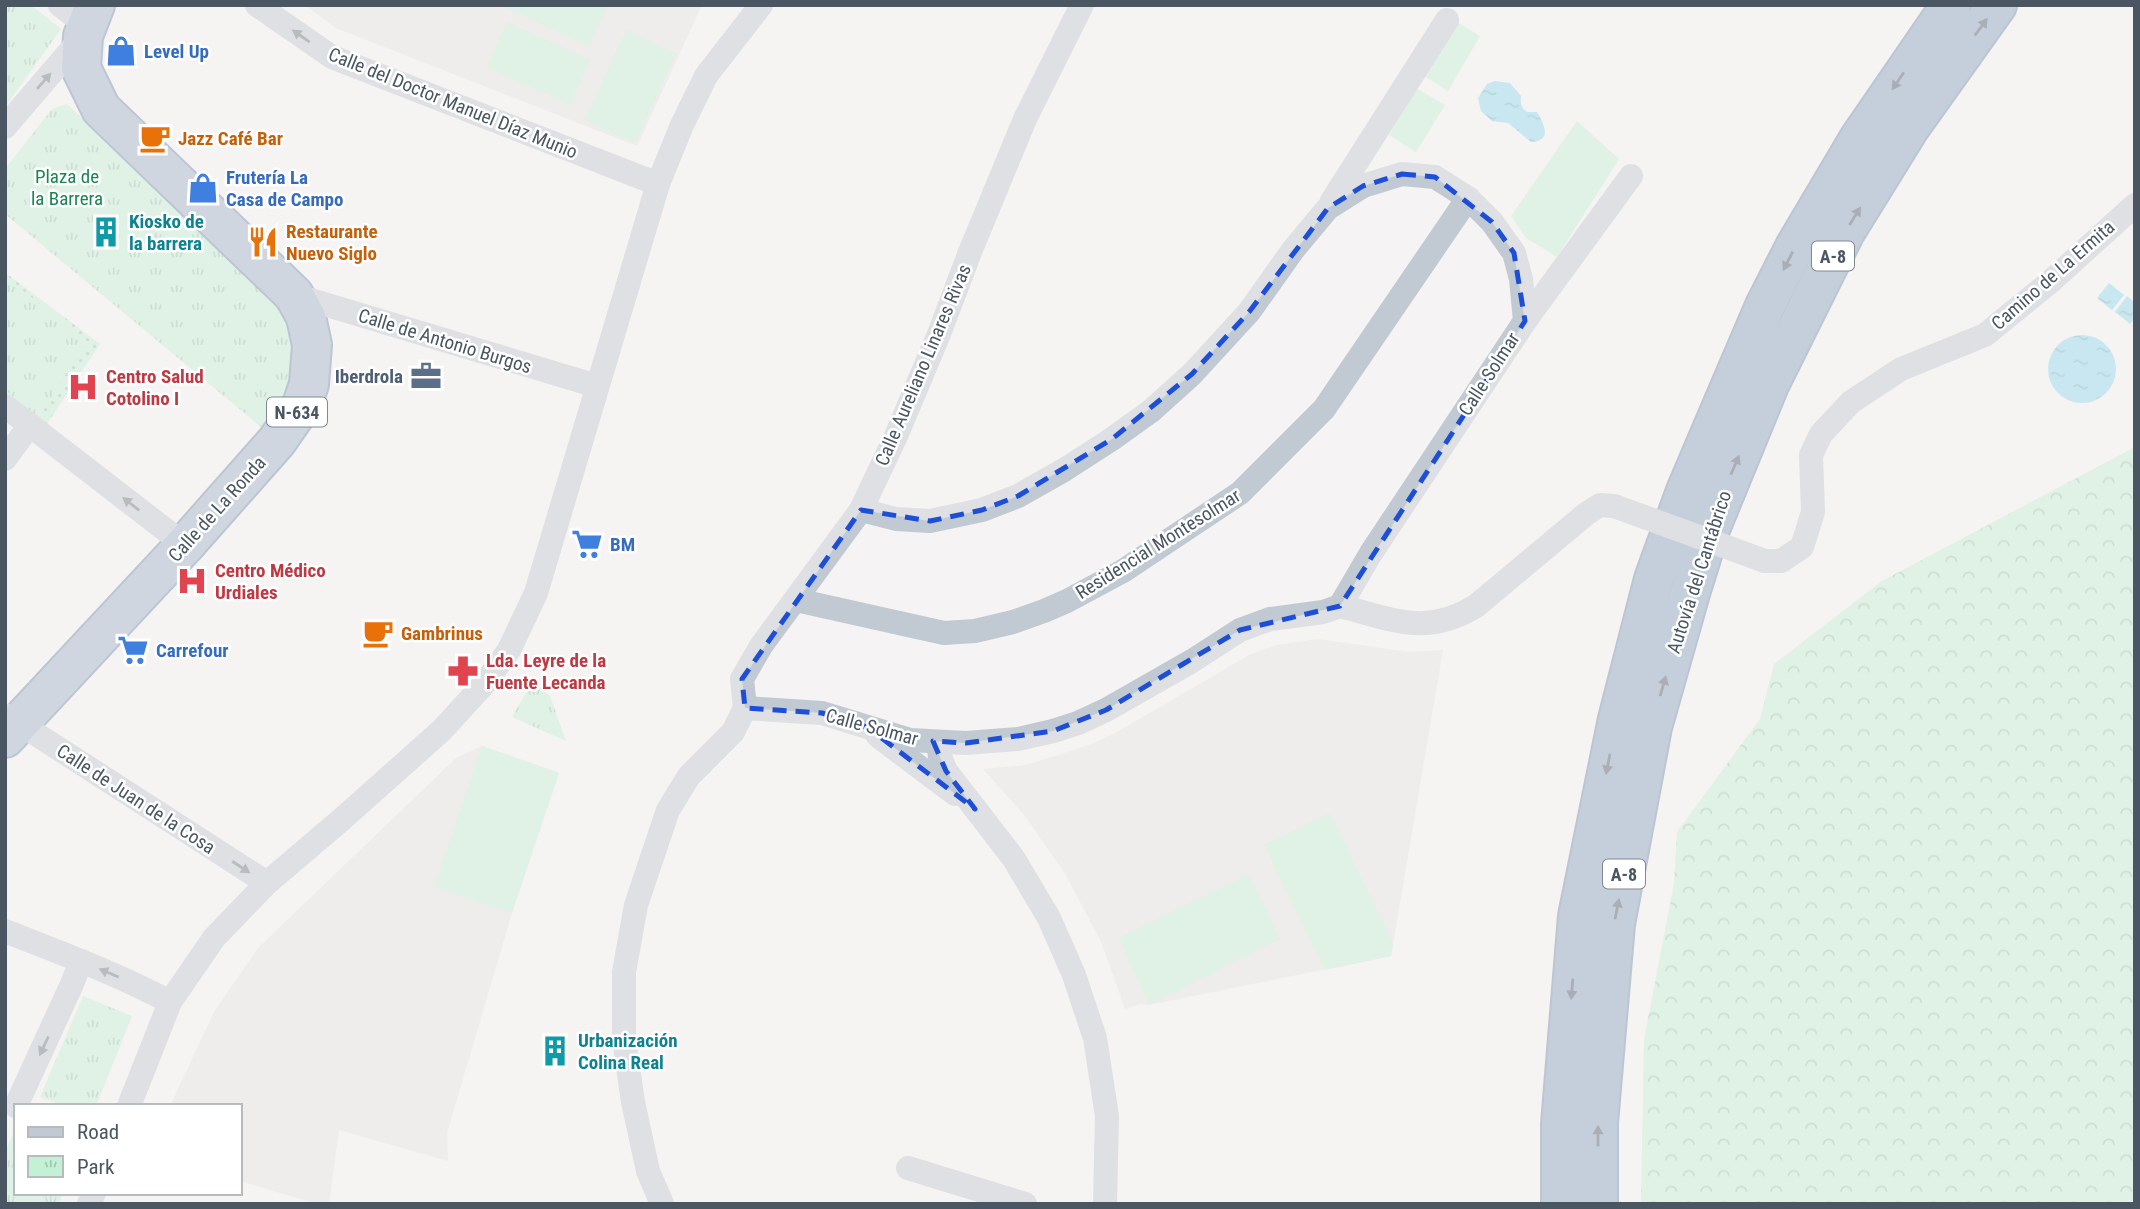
<svg xmlns="http://www.w3.org/2000/svg" width="2140" height="1209" viewBox="0 0 2140 1209" font-family="'Roboto Condensed',sans-serif">
	<style>
		.education { fill: #e6e4e5 }
		.grass { fill: url(#grass-dots) }
		.forest { fill: url(#forest-crowns) }
		.park { fill: url(#park-tufts) }
		.pitch { fill: #c3f1d5 }
		.water { fill: url(#water-ripples) }
		.lines { fill: none; stroke-linecap: round; stroke-linejoin: round }
		.trunk-casing { stroke: #7690ad; stroke-width: 42 }
		.motorway-casing { stroke: #7690ad; stroke-width: 42 }
		.minor { stroke: #c1cad2; stroke-width: 24 }
		.trunk { stroke: #9fb4c9; stroke-width: 38 }
		.motorway { stroke: #8ba5c1; stroke-width: 38 }
		.minor-bridge { stroke: #c1cad2; stroke-width: 24 }
		.oneway { fill: #505e6b }
		.oneway2 { fill: #6e7983 }
		.marked { fill: none; stroke: #1d4ed8; stroke-width: 5; stroke-dasharray: 14 9; stroke-linejoin: round }
		.labels { text-anchor: middle; dominant-baseline: central; stroke-width: 5; stroke-linejoin: round; paint-order: stroke }
		.shield { fill: #fff; stroke: #808990; stroke-width: 2 }
		.shield-label { font-size: 18px; font-weight: bold; fill: #4a5661 }
		.shop-label { font-size: 19px; font-weight: bold; fill: #366cbe; stroke: #fff; text-anchor: start }
		.street-label { font-size: 19px; fill: #4a5661; stroke: #fff }
		.food-label { font-size: 19px; font-weight: bold; fill: #c56008; stroke: #fff; text-anchor: start }
		.park-label { font-size: 19px; fill: #17864f; stroke: #fff }
		.culture-label { font-size: 19px; font-weight: bold; fill: #0d838f; stroke: #fff; text-anchor: start }
		.health-label { font-size: 19px; font-weight: bold; fill: #be3a42; stroke: #fff; text-anchor: start }
		.service-label { font-size: 19px; font-weight: bold; fill: #4e5e75; stroke: #fff; text-anchor: end }
	</style>
	<defs>
		<pattern id="grass-dots" width="8" height="8" patternUnits="userSpaceOnUse" patternTransform="scale(1.75)"><rect width="8" height="8" fill="#c3f1d5"/><path d="M2 2h.1M6 6h.1" fill="none" stroke="#a0c6b0" stroke-width="1.8" stroke-linecap="round"/></pattern>
		<pattern id="forest-crowns" width="20" height="18" patternUnits="userSpaceOnUse" patternTransform="scale(1.75)"><rect width="20" height="18" fill="#c3f1d5"/><path d="M2 6a3 3 0 1 1 6 0M12 15a3 3 0 1 1 6 0" fill="none" stroke="#a0c6b0"/></pattern>
		<pattern id="park-tufts" width="24" height="20" patternUnits="userSpaceOnUse" patternTransform="scale(1.75)"><rect width="24" height="20" fill="#c3f1d5"/><path d="M3 7l-1-3M5 7V3M7 7l1-3M15 17l-1-3M17 17v-4M19 17l1-3" fill="none" stroke="#a0c6b0"/></pattern>
		<pattern id="water-ripples" width="26" height="14" patternUnits="userSpaceOnUse" patternTransform="scale(1.75)"><rect width="26" height="14" fill="#90daee"/><path d="M2 4q2-2 4 0t4 0M15 11q2-2 4 0t4 0" fill="none" stroke="#78b4c4"/></pattern>
	</defs>
	<rect width="100%" height="100%" fill="#f5f3f3"/>
	<g class="education">
		<path d="M 305,5 L 702,5 L 637,146 L 336,28 Z"/>
		<path d="M 1318,639 L 1409,652 L 1443,650 L 1391,956 L 1149,1005 L 1140,1004 L 1125,1009 L 1102,944 L 1066,875 L 1025,816 L 983,769 L 1026,765 L 1092,744 L 1117,732 L 1251,654 L 1277,645 Z"/>
		<path d="M 482,746 L 559,773 L 512,913 L 447,1133 L 448,1161 L 339,1130 L 329,1204 L 318,1204 L 240,1181 L 240,1106 L 170,1106 L 215,1010 L 259,947 L 456,758 Z"/>
	</g>
	<path class="grass" d="M 7,274 L 100,344 L 41,433 L 5,403 L 5,277 Z"/>
	<path class="forest" d="M 2135,447 L 2135,1204 L 1641,1204 L 1644,1040 L 1674,883 L 1677,832 L 1760,719 L 1774,664 L 1882,581 Z"/>
	<g class="park">
		<path d="M 5,5 L 31,5 L 61,29 L 5,107 Z"/>
		<path d="M 67,104 L 286,308 L 295,332 L 294,373 L 287,403 L 267,432 L 5,214 L 5,169 L 52,109 Z"/>
		<path d="M 11,281 L 86,340 L 39,418 L 5,390 L 5,288 Z"/>
		<path d="M 533,681 L 550,696 L 566,741 L 512,717 Z"/>
		<path d="M 83,996 L 132,1016 L 96,1106 L 64,1106 L 40,1097 Z"/>
		<path d="M 16,1128 L 16,1193 L 63,1193 L 59,1204 L 5,1204 L 5,1152 Z"/>
	</g>
	<g class="pitch">
		<path d="M 501,5 L 608,5 L 589,46 Z"/>
		<path d="M 1454,20 L 1480,36 L 1448,91 L 1421,74 Z"/>
		<path d="M 507,22 L 590,60 L 570,105 L 487,67 Z"/>
		<path d="M 626,30 L 676,54 L 635,143 L 585,120 Z"/>
		<path d="M 1416,88 L 1445,105 L 1416,152 L 1389,135 Z"/>
		<path d="M 1577,121 L 1619,159 L 1557,257 L 1526,238 L 1511,216 Z"/>
		<path d="M 482,746 L 559,773 L 512,913 L 434,887 Z"/>
		<path d="M 1330,813 L 1393,943 L 1391,956 L 1325,970 L 1264,845 Z"/>
		<path d="M 1249,874 L 1280,939 L 1149,1005 L 1119,938 Z"/>
	</g>
	<g class="water">
		<path d="M 1495,81 L 1510,83 L 1521,96 C 1520,103 1521,107 1527,112 L 1537,112 C 1544,124 1553,141 1531,142 L 1508,123 L 1492,121 L 1481,111 L 1478,98 L 1487,84 Z"/>
		<path d="M 2109,283 L 2124,295 L 2112,310 L 2097,298 Z"/>
		<path d="M 2127,296 L 2135,303 L 2135,317 L 2130,324 L 2115,312 Z"/>
		<circle cx="2082" cy="369" r="34"/>
	</g>
	<g class="lines">
		<g class="trunk-casing">
			<path id="trunk" d="M 5,738 L 185,545 L 277,441 L 302,405 L 309,384 L 312,345 L 306,317 L 294,295 L 101,109 L 81,68 L 83,36 L 95,5"/>
		</g>
		<g class="motorway-casing">
			<g id="motorway">
				<path d="M 1561,1204 L 1561,1124 L 1578,916 L 1618,719 L 1654,579 L 1686,491 L 1738,369 L 1765,306 L 1795,247 L 1859,139 L 1951,5"/>
				<path d="M 1598,1204 L 1598,1123 L 1615,924 L 1652,727 L 1690,593 L 1710,529 L 1769,385 L 1845,232 L 1910,127 L 1997,5"/>
			</g>
		</g>
		<g class="minor">
			<path d="M 60,5 L 87,26"/>
			<path d="M 257,5 L 332,57 L 658,184"/>
			<path d="M 5,127 L 83,36"/>
			<path d="M 1332,201 L 1447,20"/>
			<path d="M 294,295 L 597,386"/>
			<path d="M 1525,321 L 1631,176"/>
			<path d="M 5,406 L 185,545"/>
			<path d="M 5,459 L 30,425"/>
			<path d="M 1765,561 L 1781,561 L 1802,547 L 1813,512 L 1811,455 L 1821,434 L 1851,402 L 1901,369 L 1985,335 L 2050,282 L 2135,205"/>
			<path d="M 796,600 L 944,633 L 975,631 L 1013,622 L 1044,611 L 1067,601 L 1123,571 L 1240,493 L 1324,409 L 1468,198"/>
			<path d="M 1340,606 C 1392,619 1426,637 1476,606 L 1586,514 L 1600,505 L 1614,506"/>
			<path d="M 745,708 L 822,713 L 910,740 L 966,743 L 1018,739 L 1053,731 L 1078,723 L 1106,710 L 1192,661 L 1240,630 L 1270,619 L 1323,612 L 1340,606 L 1371,553 L 1525,321 L 1521,279 L 1514,253 L 1492,222 L 1468,198 L 1435,177 L 1402,174 L 1363,186 L 1328,208 L 1293,250 L 1249,312 L 1192,374 L 1151,411 L 1112,439 L 1064,470 L 1018,496 L 982,510 L 930,521 L 896,519 L 861,510"/>
			<path d="M 745,708 L 742,679 L 761,646 L 861,510 L 896,436 L 939,334 L 970,252 L 1025,119 L 1082,5"/>
			<path d="M 8,716 L 267,883"/>
			<path d="M 878,736 L 955,794"/>
			<path d="M 938,742 L 940,757 L 946,771 L 1014,859 L 1049,918 L 1074,975 L 1095,1038 L 1107,1116 L 1105,1204"/>
			<path d="M 5,931 C 61,953 118,974 170,1002"/>
			<path d="M 16,1106 L 72,984 L 81,961"/>
			<path d="M 129,1106 L 170,1002 L 214,938 L 267,883 L 341,820 L 442,730 L 485,683 L 509,650 L 536,593 L 658,184 L 682,125 L 706,76 L 761,5"/>
			<path d="M 908,1168 L 1025,1204"/>
			<path d="M 89,1204 L 94,1193"/>
			<path d="M 662,1204 L 648,1171 L 633,1102 L 624,1039 L 624,972 L 636,905 L 668,810 L 689,776 L 733,732 L 745,708"/>
		</g>
		<use href="#trunk" class="trunk"/>
		<use href="#motorway" class="motorway"/>
		<path class="minor-bridge" d="M 1614,506 L 1765,561"/>
	</g>
	<defs><path id="oneway-solid" d="M-6-.8H1V-3.2L6.5 0L1 3.2V.8H-6Z" transform="scale(1.75)"/></defs>
	<g class="oneway">
		<use href="#oneway-solid" transform="translate(1981 27) rotate(-54)"/>
		<use href="#oneway-solid" transform="translate(1898 81) rotate(124)"/>
		<use href="#oneway-solid" transform="translate(1855 216) rotate(-58)"/>
		<use href="#oneway-solid" transform="translate(1788 261) rotate(117)"/>
		<use href="#oneway-solid" transform="translate(1735 465) rotate(-67)"/>
		<use href="#oneway-solid" transform="translate(1663 686) rotate(-74)"/>
		<use href="#oneway-solid" transform="translate(1608 764) rotate(101)"/>
		<use href="#oneway-solid" transform="translate(1617 909) rotate(-79)"/>
		<use href="#oneway-solid" transform="translate(1572 989) rotate(95)"/>
		<use href="#oneway-solid" transform="translate(1598 1136) rotate(-90)"/>
	</g>
	<g class="oneway2">
		<use href="#oneway-solid" transform="translate(301 36) rotate(-145)"/>
		<use href="#oneway-solid" transform="translate(44 81) rotate(-49)"/>
		<use href="#oneway-solid" transform="translate(131 504) rotate(-142)"/>
		<use href="#oneway-solid" transform="translate(241 867) rotate(33)"/>
		<use href="#oneway-solid" transform="translate(109 973) rotate(-157)"/>
		<use href="#oneway-solid" transform="translate(44 1046) rotate(115)"/>
	</g>
	<path d="M0 0H2140V1209H0ZM 1402,174 L 1435,177 L 1492,222 L 1514,253 L 1525,321 L 1340,606 L 1240,630 L 1106,710 L 1053,731 L 966,743 L 933,741 L 946,771 L 975,809 L 867,727 L 822,713 L 745,708 L 742,679 L 861,510 L 930,521 L 982,510 L 1018,496 L 1112,439 L 1192,374 L 1249,312 L 1328,208 L 1363,186 Z" fill="#f5f3f3" fill-opacity=".55" fill-rule="evenodd"/>
	<path class="marked" d="M 1402,174 L 1435,177 L 1492,222 L 1514,253 L 1525,321 L 1340,606 L 1240,630 L 1106,710 L 1053,731 L 966,743 L 933,741 L 946,771 L 975,809 L 867,727 L 822,713 L 745,708 L 742,679 L 861,510 L 930,521 L 982,510 L 1018,496 L 1112,439 L 1192,374 L 1249,312 L 1328,208 L 1363,186 Z"/>
	<defs>
		<g id="shop-bare" transform="scale(2.415)"><path d="M-5-2.5h2.3a2.7 3.5 0 0 1 5.4 0H5L5.5 6h-11ZM-1.5-2.5h3a1.5 2.3 0 0 0-3 0Z" fill="#3f7fe0" stroke="#fff" stroke-width="2.5" paint-order="stroke"/></g>
		<g id="cafe-bare" transform="scale(2.415)"><path d="M-5.5-4.5H6V0H3Q3 3.5 0 3.5H-2.5Q-5.5 3.5-5.5 0ZM3-3.2v2h1.7v-2ZM-6 4.5H4V6H-6Z" fill="#e8710a" stroke="#fff" stroke-width="2.5" paint-order="stroke"/></g>
		<g id="building-bare" transform="scale(2.415)"><path d="M-4-6H4V6H1V3H-1V6H-4ZM-2.5-4.3h1.7v1.8h-1.7ZM.8-4.3h1.7v1.8H.8ZM-2.5-1h1.7V.8h-1.7ZM.8-1h1.7V.8H.8Z" fill="#0f9aa8" stroke="#fff" stroke-width="2.5" paint-order="stroke"/></g>
		<g id="restaurant-bare" transform="scale(2.415)"><path d="M-5-6h1v4h1v-4h1v4h1v-4h1v5L-1.5 .5V6h-2V.5L-5-1ZM5-6V6H3V1.5H1.5Q1.5-4 5-6Z" fill="#e8710a" stroke="#fff" stroke-width="2.5" paint-order="stroke"/></g>
		<g id="office-bare" transform="scale(2.415)"><path d="M-6-3h4V-5.5h4V-3h4V5H-6ZM-1-4.5V-3h2v-1.5ZM-6 0V1H6V0Z" fill="#5c6f8a" stroke="#fff" stroke-width="2.5" paint-order="stroke"/></g>
		<g id="hospital-bare" transform="scale(2.415)"><path d="M-5-5h3v3.5h4V-5h3V5h-3V1.5h-4V5h-3Z" fill="#e0444e" stroke="#fff" stroke-width="2.5" paint-order="stroke"/></g>
		<g id="supermarket-bare" transform="scale(2.415)"><path d="M-6-5.5h2.5l.6 2H6L4.5 2H-2.5L-4.4-4H-6ZM-1.5 3.2a1.3 1.3 0 1 0 .1 0ZM3 3.2a1.3 1.3 0 1 0 .1 0Z" fill="#3f7fe0" stroke="#fff" stroke-width="2.5" paint-order="stroke"/></g>
		<g id="pharmacy-bare" transform="scale(2.415)"><path d="M-2-6h4v4h4v4h-4v4h-4v-4h-4v-4h4Z" fill="#e0444e" stroke="#fff" stroke-width="2.5" paint-order="stroke"/></g>
	</defs>
	<g fill-rule="evenodd">
		<use href="#shop-bare" x="121" y="51"/>
		<use href="#cafe-bare" x="155" y="138"/>
		<use href="#shop-bare" x="203" y="188"/>
		<use href="#building-bare" x="106" y="232"/>
		<use href="#restaurant-bare" x="263" y="242"/>
		<use href="#office-bare" x="426" y="376"/>
		<use href="#hospital-bare" x="83" y="387"/>
		<use href="#supermarket-bare" x="587" y="544"/>
		<use href="#hospital-bare" x="192" y="581"/>
		<use href="#cafe-bare" x="378" y="633"/>
		<use href="#supermarket-bare" x="133" y="650"/>
		<use href="#pharmacy-bare" x="463" y="671"/>
		<use href="#building-bare" x="555" y="1051"/>
	</g>
	<g class="labels">
		<g class="shield">
			<rect x="1812" y="241.5" width="42" height="29" rx="5"/>
			<rect x="267" y="397.5" width="60" height="29" rx="5"/>
			<rect x="1603" y="859.5" width="42" height="29" rx="5"/>
		</g>
		<g class="shield-label">
			<text x="1833" y="256">A-8</text>
			<text x="297" y="412">N-634</text>
			<text x="1624" y="874">A-8</text>
		</g>
		<g class="shop-label">
			<text x="144" y="51">Level Up</text>
			<text x="226" y="177">Frutería La<tspan x="226" dy="22">Casa de Campo</tspan></text>
			<text x="610" y="544">BM</text>
			<text x="156" y="650">Carrefour</text>
		</g>
		<g class="street-label">
			<text transform="translate(453 103) rotate(22)">Calle del Doctor Manuel Díaz Munio</text>
			<text transform="translate(2053 275) rotate(-41)">Camino de La Ermita</text>
			<text transform="translate(445 341) rotate(17)">Calle de Antonio Burgos</text>
			<text transform="translate(923 365) rotate(-67)">Calle Aureliano Linares Rivas</text>
			<text transform="translate(1489 374) rotate(-57)">Calle Solmar</text>
			<text transform="translate(217 509) rotate(-48)">Calle de La Ronda</text>
			<text transform="translate(1158 544) rotate(-32)">Residencial Montesolmar</text>
			<text transform="translate(1699 572) rotate(-72)">Autovía del Cantábrico</text>
			<text transform="translate(872 727) rotate(15)">Calle Solmar</text>
			<text transform="translate(136 799) rotate(33)">Calle de Juan de la Cosa</text>
		</g>
		<g class="food-label">
			<text x="178" y="138">Jazz Café Bar</text>
			<text x="286" y="231">Restaurante<tspan x="286" dy="22">Nuevo Siglo</tspan></text>
			<text x="401" y="633">Gambrinus</text>
		</g>
		<g class="park-label">
			<text x="67" y="176">Plaza de<tspan x="67" dy="22">la Barrera</tspan></text>
		</g>
		<g class="culture-label">
			<text x="129" y="221">Kiosko de<tspan x="129" dy="22">la barrera</tspan></text>
			<text x="578" y="1040">Urbanización<tspan x="578" dy="22">Colina Real</tspan></text>
		</g>
		<g class="health-label">
			<text x="106" y="376">Centro Salud<tspan x="106" dy="22">Cotolino I</tspan></text>
			<text x="215" y="570">Centro Médico<tspan x="215" dy="22">Urdiales</tspan></text>
			<text x="486" y="660">Lda. Leyre de la<tspan x="486" dy="22">Fuente Lecanda</tspan></text>
		</g>
		<g class="service-label">
			<text x="403" y="376">Iberdrola</text>
		</g>
	</g>
	<rect width="2140" height="1209" fill="none" stroke="#4a5661" stroke-width="14"/>
	<rect x="14" y="1104" width="228" height="91" fill="#ffffff" stroke="#b7bbc0" stroke-width="2"/>
	<rect x="28" y="1127" width="35" height="10" fill="#c1cad2" stroke="#b7bbc0" stroke-width="2"/>
	<text x="77" y="1139" font-size="21" fill="#4a5661">Road</text>
	<rect x="28" y="1156" width="35" height="21" fill="url(#park-tufts)" stroke="#b7bbc0" stroke-width="2"/>
	<text x="77" y="1174" font-size="21" fill="#4a5661">Park</text>
</svg>
